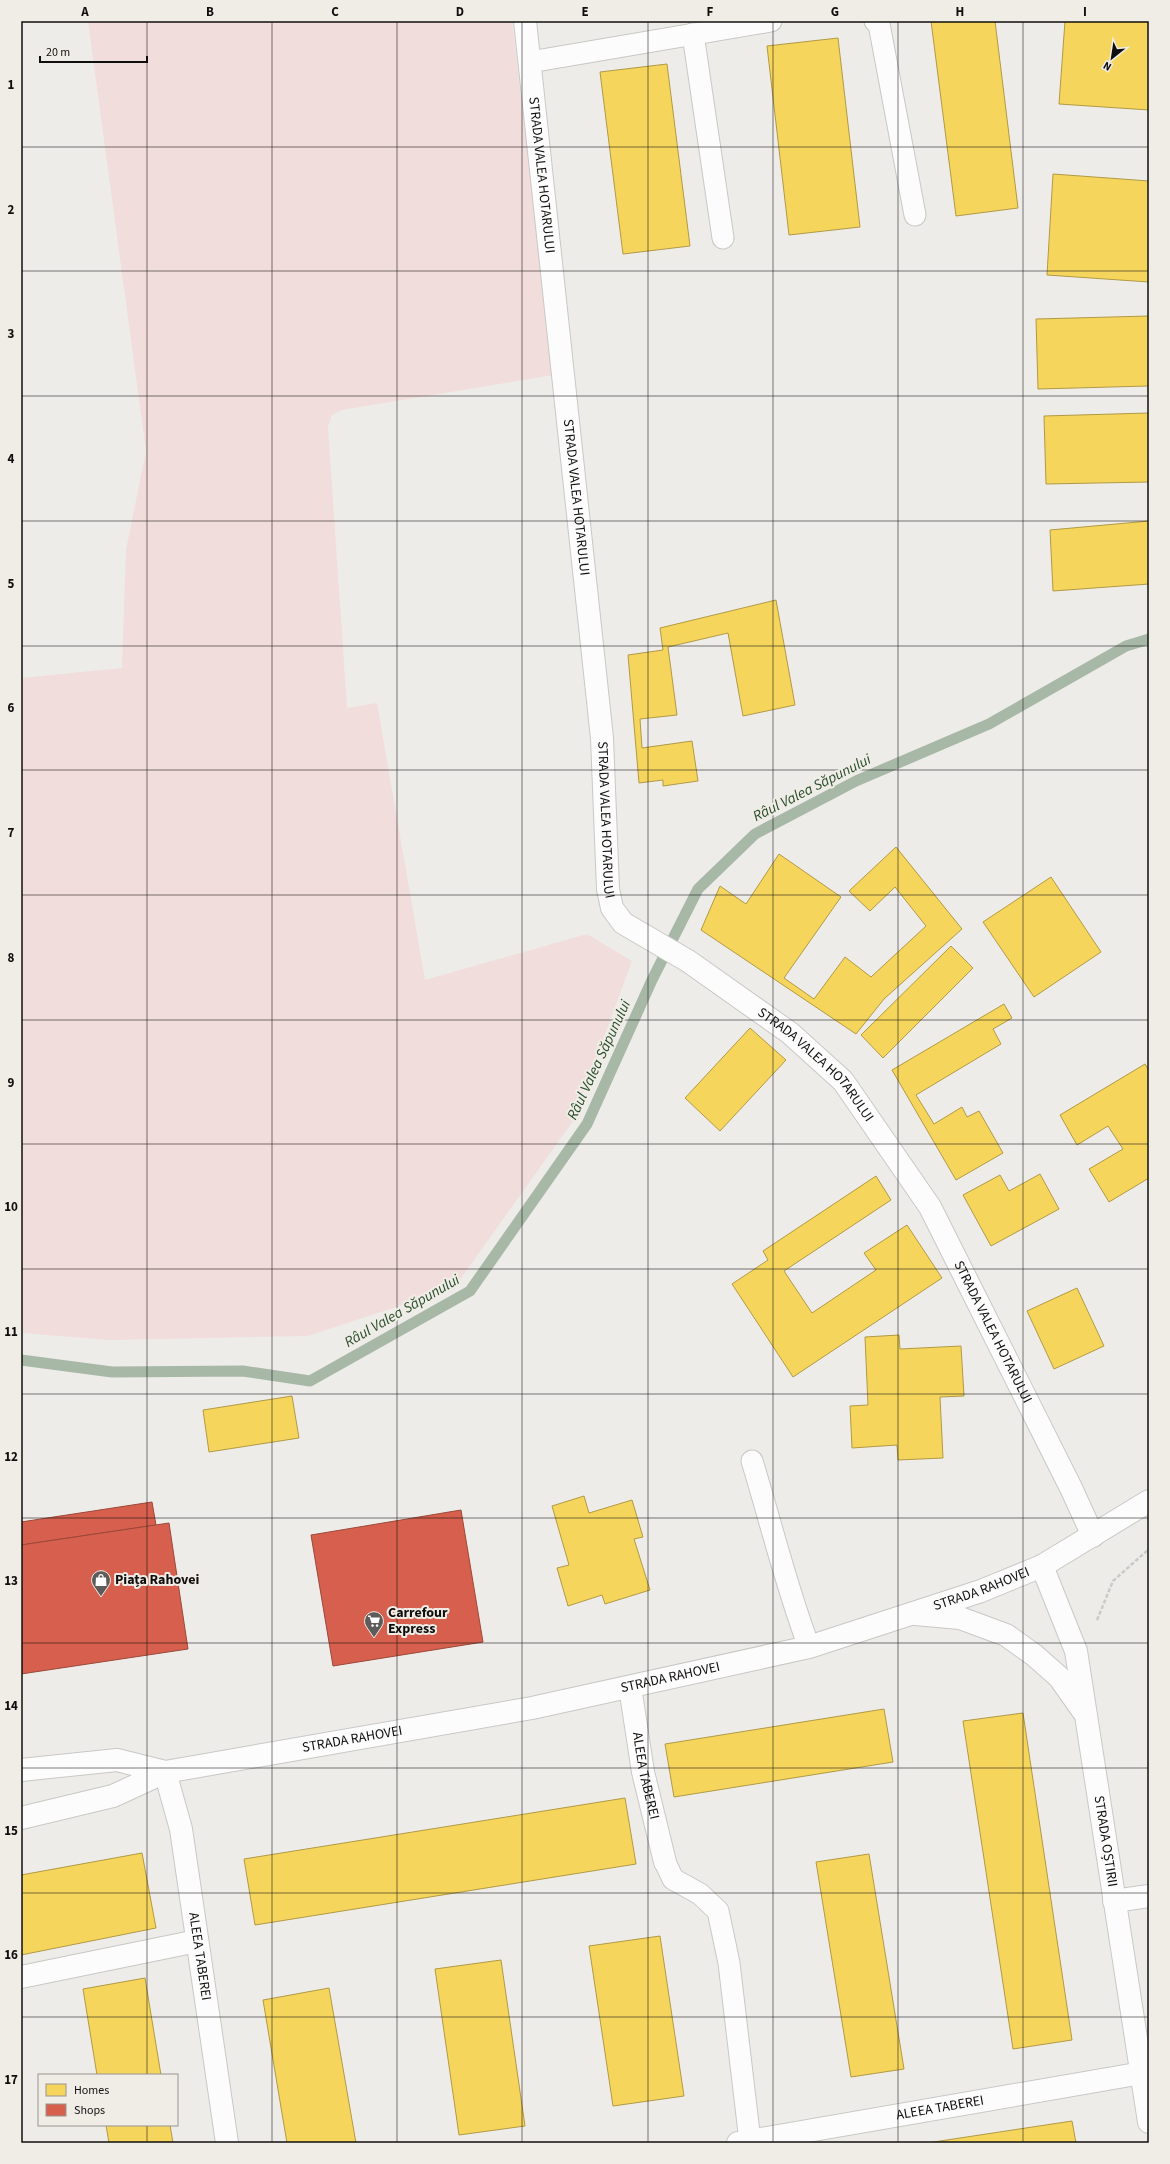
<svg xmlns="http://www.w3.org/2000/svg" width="1170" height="2164" viewBox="0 0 1170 2164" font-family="'Source Sans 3',sans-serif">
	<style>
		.green { fill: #f1dddc }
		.homes { fill: #f6d55c; stroke: #b19a45 }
		.shops { fill: #d6604d; stroke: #9b483a }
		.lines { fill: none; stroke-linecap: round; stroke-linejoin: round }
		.stream { stroke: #a8b8a7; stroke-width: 11 }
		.lane-casing { stroke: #c9c8c6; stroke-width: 23 }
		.street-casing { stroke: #c9c8c6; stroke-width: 24 }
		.secondary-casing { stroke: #c9c8c6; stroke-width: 24 }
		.path { stroke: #cacac8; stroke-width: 2.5; stroke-dasharray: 4 2; stroke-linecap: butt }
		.lane { stroke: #fcfcfc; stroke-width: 21 }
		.street { stroke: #fcfcfc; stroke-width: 22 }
		.secondary { stroke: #fcfcfc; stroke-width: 22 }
		.grid { fill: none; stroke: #110f0e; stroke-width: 1; stroke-opacity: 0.55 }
		.labels { text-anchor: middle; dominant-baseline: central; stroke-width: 4; stroke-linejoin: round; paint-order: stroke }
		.street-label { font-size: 14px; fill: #110f0e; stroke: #f0ede7 }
		.poi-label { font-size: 14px; font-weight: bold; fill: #110f0e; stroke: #f0ede7; text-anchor: start }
		.water-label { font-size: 15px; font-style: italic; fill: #284d2b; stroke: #f0ede7 }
		.neatline { fill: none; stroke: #110f0e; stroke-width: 1.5 }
		.grid-label { font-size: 13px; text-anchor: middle; font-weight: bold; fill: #110f0e }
	</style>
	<rect width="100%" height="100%" fill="#eeece9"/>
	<path class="green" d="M 88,21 L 512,21 L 553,375 L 342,410 L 332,415 L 328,427 L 347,708 L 377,703 L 425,980 L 587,934 L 632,961 L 573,1121 L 454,1288 L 308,1336 L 110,1340 L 21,1333 L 21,678 L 122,668 L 126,550 L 146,451 Z"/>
	<g class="homes">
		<path d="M 931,21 L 995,21 L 1018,208 L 956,216 Z"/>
		<path d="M 1065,21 L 1149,21 L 1149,110 L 1059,104 Z"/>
		<path d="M 838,38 L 860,227 L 789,235 L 767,46 Z"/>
		<path d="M 667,64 L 690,246 L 623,254 L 600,72 Z"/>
		<path d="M 1053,174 L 1149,181 L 1149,282 L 1047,275 Z"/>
		<path d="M 1149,316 L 1149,482 L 1046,484 L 1044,416 L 1149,413 L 1148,386 L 1038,389 L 1036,319 Z"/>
		<path d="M 1149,521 L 1149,584 L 1053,591 L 1050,530 Z"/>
		<path d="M 776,600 L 795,705 L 743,716 L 728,633 L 668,647 L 677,715 L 640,719 L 642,748 L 692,741 L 698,781 L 663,786 L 663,780 L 639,783 L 628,655 L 663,650 L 660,628 Z"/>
		<path d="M 896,847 L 962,929 L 884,999 L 856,1034 L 701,930 L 720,886 L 746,904 L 779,854 L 841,897 L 784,978 L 814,999 L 845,957 L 871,977 L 926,926 L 895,887 L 870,911 L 849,891 Z"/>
		<path d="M 1051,877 L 1101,952 L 1034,997 L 983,922 Z"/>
		<path d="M 951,946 L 973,968 L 883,1058 L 861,1035 Z"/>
		<path d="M 1004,1004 L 1012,1018 L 993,1029 L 1001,1044 L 916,1095 L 934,1124 L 962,1107 L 967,1117 L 979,1111 L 1003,1153 L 956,1180 L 892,1070 Z"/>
		<path d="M 750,1028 L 786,1060 L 720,1131 L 685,1098 Z"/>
		<path d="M 1145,1064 L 1149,1071 L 1149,1178 L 1109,1202 L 1089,1169 L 1123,1149 L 1108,1126 L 1077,1145 L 1060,1115 Z"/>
		<path d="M 1040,1174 L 1059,1209 L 991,1246 L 963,1195 L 1000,1175 L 1009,1191 Z"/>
		<path d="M 876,1176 L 891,1200 L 784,1271 L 812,1313 L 876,1270 L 864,1253 L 907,1225 L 942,1278 L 793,1377 L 732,1284 L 768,1260 L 763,1251 Z"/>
		<path d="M 1077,1288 L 1104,1346 L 1054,1369 L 1027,1311 Z"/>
		<path d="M 899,1335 L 900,1349 L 961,1346 L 964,1396 L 940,1397 L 943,1458 L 898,1460 L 897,1445 L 852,1448 L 850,1406 L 868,1405 L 865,1337 Z"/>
		<path d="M 292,1396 L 299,1438 L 209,1452 L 203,1410 Z"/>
		<path d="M 584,1496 L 589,1513 L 632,1500 L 643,1537 L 634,1539 L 650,1590 L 605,1604 L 602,1595 L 568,1606 L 557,1568 L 569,1565 L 552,1506 Z"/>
		<path d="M 884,1709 L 893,1762 L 674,1797 L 665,1744 Z"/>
		<path d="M 1023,1713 L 1072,2040 L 1013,2049 L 963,1721 Z"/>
		<path d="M 625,1798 L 636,1864 L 255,1925 L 244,1859 Z"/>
		<path d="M 142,1853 L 156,1928 L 21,1955 L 21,1875 Z"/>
		<path d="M 869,1854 L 904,2069 L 851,2077 L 816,1862 Z"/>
		<path d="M 660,1936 L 684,2096 L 613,2106 L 589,1946 Z"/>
		<path d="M 501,1960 L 525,2126 L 459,2135 L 435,1969 Z"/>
		<path d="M 145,1978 L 161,2075 L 97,2075 L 83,1989 Z"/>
		<path d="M 329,1988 L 356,2143 L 287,2143 L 263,2000 Z"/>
		<path d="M 1072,2121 L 1076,2143 L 927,2143 Z"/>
		<path d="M 106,2125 L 170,2125 L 173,2143 L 109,2143 Z"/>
	</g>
	<g class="shops">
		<path d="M 152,1502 L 156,1525 L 21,1545 L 21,1522 Z"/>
		<path d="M 461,1510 L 483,1642 L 333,1666 L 311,1535 Z"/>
		<path d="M 169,1523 L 188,1649 L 21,1674 L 21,1545 Z"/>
	</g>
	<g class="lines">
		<path class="stream" d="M 21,1360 L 112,1372 L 243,1371 L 310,1381 L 470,1291 L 587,1124 L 652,980 L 698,889 L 755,834 L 856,781 L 989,724 L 1126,646 L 1149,639"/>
		<g class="lane-casing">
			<g id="lane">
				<path d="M 875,21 L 879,24 L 915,215"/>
				<path d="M 693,34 L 723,238"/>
				<path d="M 530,62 L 771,21"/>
				<path d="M 752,1461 C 771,1523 786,1586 809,1647"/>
				<path d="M 665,1862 L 673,1879 L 700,1894 L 718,1911 L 729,1963 L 750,2141"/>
			</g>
		</g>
		<g class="street-casing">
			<g id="street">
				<path id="s1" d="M 525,21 L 602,738 L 608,889 L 612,908 L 623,923 L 688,961 L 790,1033 L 843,1081 L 930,1207 L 1071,1488 L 1093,1536"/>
				<path id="s2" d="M 1042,1566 L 1076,1651 L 1149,2122"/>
				<path d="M 915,1614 L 960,1618 L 1006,1635 L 1034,1655 L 1059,1677 L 1083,1711"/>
				<path id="s3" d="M 630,1687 L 643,1772 L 665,1862"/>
				<path id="s4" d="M 165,1772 L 181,1829 L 227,2143"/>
				<path d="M 1114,1901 L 1149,1896"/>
				<path d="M 21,1977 L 197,1941"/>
				<path id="s5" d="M 738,2143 L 1142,2073"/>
			</g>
		</g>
		<g class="secondary-casing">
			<g id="secondary">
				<path d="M 21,1770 L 117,1760 L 165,1772"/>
				<path id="s6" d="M 21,1818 L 113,1796 L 165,1772 L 532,1708 L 809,1647 L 981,1591 L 1042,1566 L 1149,1501"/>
			</g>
		</g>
		<path class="path" d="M 1097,1620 L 1113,1581 L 1149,1549"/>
		<use href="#lane" class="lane"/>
		<use href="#street" class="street"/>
		<use href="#secondary" class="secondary"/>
	</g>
	<path class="grid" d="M 147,21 L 147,2075M 272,21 L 272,2143M 397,21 L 397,2143M 522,21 L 522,2143M 648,21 L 648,2143M 773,21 L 773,2143M 898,21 L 898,2143M 1023,21 L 1023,2143M 21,147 L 1149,147M 21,271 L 1149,271M 21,396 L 1149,396M 21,521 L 1149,521M 21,646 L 1149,646M 21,770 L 1149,770M 21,895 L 1149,895M 21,1020 L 1149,1020M 21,1144 L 1149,1144M 21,1269 L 1149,1269M 21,1394 L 1149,1394M 21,1518 L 1149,1518M 21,1643 L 1149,1643M 21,1768 L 1149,1768M 21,1893 L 1149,1893M 21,2017 L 1149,2017M 147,2125 L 147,2143"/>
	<defs>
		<g id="shop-pin" transform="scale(1)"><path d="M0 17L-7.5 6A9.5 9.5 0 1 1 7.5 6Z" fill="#5e5c5b" stroke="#f0ede7"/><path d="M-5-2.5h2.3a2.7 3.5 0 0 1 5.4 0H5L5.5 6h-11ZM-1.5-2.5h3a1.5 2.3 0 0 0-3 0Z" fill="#fff"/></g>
		<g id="supermarket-pin" transform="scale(1)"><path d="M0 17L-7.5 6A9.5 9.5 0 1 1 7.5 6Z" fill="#5e5c5b" stroke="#f0ede7"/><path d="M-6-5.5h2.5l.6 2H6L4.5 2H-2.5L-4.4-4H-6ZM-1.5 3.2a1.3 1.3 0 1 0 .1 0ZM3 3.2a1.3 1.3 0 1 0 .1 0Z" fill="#fff"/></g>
	</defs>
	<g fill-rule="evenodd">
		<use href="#shop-pin" x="101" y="1580"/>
		<use href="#supermarket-pin" x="374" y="1621"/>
	</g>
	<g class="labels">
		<g class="street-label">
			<text stroke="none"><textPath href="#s1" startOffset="155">STRADA VALEA HOTARULUI</textPath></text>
			<text stroke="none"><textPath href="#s1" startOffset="479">STRADA VALEA HOTARULUI</textPath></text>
			<text stroke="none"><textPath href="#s1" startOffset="803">STRADA VALEA HOTARULUI</textPath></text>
			<text stroke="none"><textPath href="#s1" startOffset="1151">STRADA VALEA HOTARULUI</textPath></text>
			<text stroke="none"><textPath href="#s1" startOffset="1475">STRADA VALEA HOTARULUI</textPath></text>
			<text stroke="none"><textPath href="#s6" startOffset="990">STRADA RAHOVEI</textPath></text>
			<text stroke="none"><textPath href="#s6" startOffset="666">STRADA RAHOVEI</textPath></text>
			<text stroke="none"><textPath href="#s6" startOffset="342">STRADA RAHOVEI</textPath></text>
			<text stroke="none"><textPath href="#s3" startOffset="90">ALEEA TABEREI</textPath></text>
			<text stroke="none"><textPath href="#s2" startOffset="284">STRADA OȘTIRII</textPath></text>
			<text stroke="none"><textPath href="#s4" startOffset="188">ALEEA TABEREI</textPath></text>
			<text stroke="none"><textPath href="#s5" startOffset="205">ALEEA TABEREI</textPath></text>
		</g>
		<g class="poi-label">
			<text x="115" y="1580">Piața Rahovei</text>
			<text x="388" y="1613">Carrefour<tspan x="388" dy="16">Express</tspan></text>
		</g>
		<g class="water-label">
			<text transform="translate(812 788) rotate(-27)">Râul Valea Săpunului</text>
			<text transform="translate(599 1060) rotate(-65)">Râul Valea Săpunului</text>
			<text transform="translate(402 1311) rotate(-30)">Râul Valea Săpunului</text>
		</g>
	</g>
	<rect width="1170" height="2164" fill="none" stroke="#f0ede7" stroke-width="44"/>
	<rect x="38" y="2074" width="140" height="52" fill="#f0ede7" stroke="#979490"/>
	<rect x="46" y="2084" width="20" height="12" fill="#f6d55c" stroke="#979490"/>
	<text x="74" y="2094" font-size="12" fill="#110f0e">Homes</text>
	<rect x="46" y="2104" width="20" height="12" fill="#d6604d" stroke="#979490"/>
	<text x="74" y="2114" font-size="12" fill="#110f0e">Shops</text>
	<g transform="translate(1112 58) rotate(210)" stroke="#f0ede7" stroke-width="3" paint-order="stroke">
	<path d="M0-3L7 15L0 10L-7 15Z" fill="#110f0e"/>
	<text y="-6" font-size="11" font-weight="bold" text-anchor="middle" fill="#110f0e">N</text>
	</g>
	<path d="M40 56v6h107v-6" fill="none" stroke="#110f0e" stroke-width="2"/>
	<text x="46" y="56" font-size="12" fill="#110f0e" stroke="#f0ede7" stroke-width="3" paint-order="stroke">20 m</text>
	<rect x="22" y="22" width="1126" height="2120" class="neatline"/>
	<g class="grid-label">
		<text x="85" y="16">A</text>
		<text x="210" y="16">B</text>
		<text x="335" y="16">C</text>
		<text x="460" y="16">D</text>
		<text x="585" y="16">E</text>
		<text x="710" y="16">F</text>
		<text x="835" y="16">G</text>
		<text x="960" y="16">H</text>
		<text x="1085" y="16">I</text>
		<text x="11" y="89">1</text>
		<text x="11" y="214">2</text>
		<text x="11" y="338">3</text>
		<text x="11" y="463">4</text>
		<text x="11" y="588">5</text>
		<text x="11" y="712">6</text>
		<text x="11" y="837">7</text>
		<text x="11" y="962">8</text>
		<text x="11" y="1087">9</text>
		<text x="11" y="1211">10</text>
		<text x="11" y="1336">11</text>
		<text x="11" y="1461">12</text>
		<text x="11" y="1585">13</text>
		<text x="11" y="1710">14</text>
		<text x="11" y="1835">15</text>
		<text x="11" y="1959">16</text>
		<text x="11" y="2084">17</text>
	</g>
</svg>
